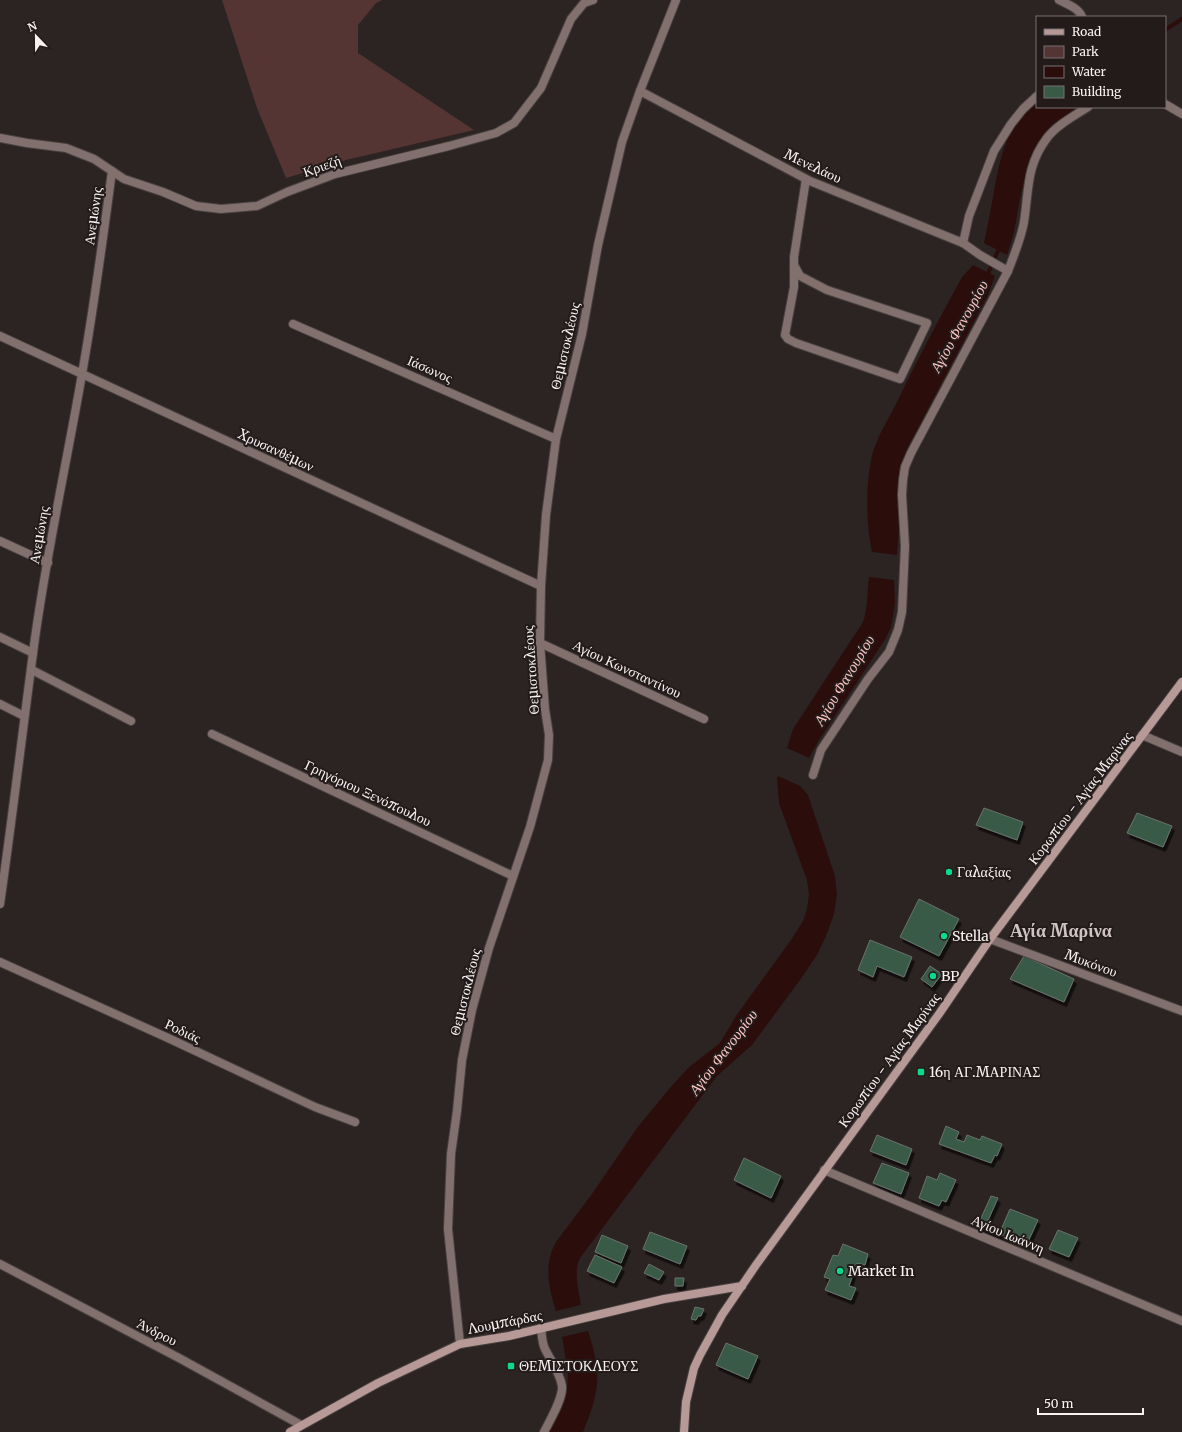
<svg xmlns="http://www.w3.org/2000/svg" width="1182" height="1432" viewBox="0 0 1182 1432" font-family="Merriweather,serif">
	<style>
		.green { fill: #543533 }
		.water { fill: #2b0d0c }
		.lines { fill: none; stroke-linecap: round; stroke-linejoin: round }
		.stream { stroke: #2b0d0c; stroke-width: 4 }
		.building { fill: #385a47; stroke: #6a726d; filter: url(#shadow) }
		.minor-casing { stroke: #494140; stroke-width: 10 }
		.secondary-casing { stroke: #494140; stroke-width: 10 }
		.minor { stroke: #82706e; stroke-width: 8 }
		.secondary { stroke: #b79a97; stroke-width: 8 }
		.poi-dot { fill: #0ed98a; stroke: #221b1a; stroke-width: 1.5 }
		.labels { text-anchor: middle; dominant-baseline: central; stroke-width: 4; stroke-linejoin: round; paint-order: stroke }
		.street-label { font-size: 14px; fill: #f8f2f2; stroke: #221b1a }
		.poi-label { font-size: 14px; fill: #f8f2f2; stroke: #221b1a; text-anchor: start }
		.water-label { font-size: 15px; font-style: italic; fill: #fdc4c0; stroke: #221b1a }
		.district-label { font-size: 18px; font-weight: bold; fill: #cfc4c3; stroke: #221b1a }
	</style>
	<defs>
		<filter id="shadow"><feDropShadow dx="2.5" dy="4.5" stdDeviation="0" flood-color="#0009"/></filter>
	</defs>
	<rect width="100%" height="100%" fill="#2c2423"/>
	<path class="green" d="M 222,0 L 382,0 L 376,3 L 358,25 L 358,53 L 474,130 L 346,160 L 286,178 L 257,108 Z"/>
	<g class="water">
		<path d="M 1037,100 L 1037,107 L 1077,107 C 1069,113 1060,119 1053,126 C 1030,149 1024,180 1018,210 C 1015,227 1013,239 1007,255 L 984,243 C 988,224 992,204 995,185 C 999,166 1003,145 1013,128 C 1019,118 1028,109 1037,100 Z"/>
		<path d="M 973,265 L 995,276 L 988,295 L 908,447 C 896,473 899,484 899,511 C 900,526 898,540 897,555 L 872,552 C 866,523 865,481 873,452 C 878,436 887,421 895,406 C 916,362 939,319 962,277 Z"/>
		<path d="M 869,577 L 894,580 L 895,602 L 893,615 L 891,627 L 886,638 L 819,740 L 809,758 L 787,748 L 793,729 L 863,622 C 868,608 867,592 869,577 Z"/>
		<path d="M 778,776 L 800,786 L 808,795 L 835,876 L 837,895 L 834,914 L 826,936 L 817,955 L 800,980 L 752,1045 L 717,1076 L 580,1258 C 573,1271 579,1291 581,1305 L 556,1311 C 549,1289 543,1265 556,1242 L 592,1194 L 637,1128 L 669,1089 L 688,1068 L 720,1043 L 736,1016 L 791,940 L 803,921 L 807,909 L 809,894 L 807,880 L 779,803 L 777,778 Z"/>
		<path d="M 588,1331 C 602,1374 600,1391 583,1432 L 549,1432 C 557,1414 568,1395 568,1375 C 567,1363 564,1350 562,1337 Z"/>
	</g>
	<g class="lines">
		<g class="stream">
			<path d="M 1165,30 L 1182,19"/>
			<path d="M 987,276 L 1000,246"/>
		</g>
	</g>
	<g class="building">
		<path d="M 984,808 L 1023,822 L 1017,840 L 976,825 Z"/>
		<path d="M 1137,813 L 1172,826 L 1163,847 L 1127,833 Z"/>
		<path d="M 919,899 L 959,919 L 939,956 L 900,937 Z"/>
		<path d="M 870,940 L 912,957 L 904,977 L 877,966 L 873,977 L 858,970 Z"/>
		<path d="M 1024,956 L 1074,979 L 1064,1002 L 1010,979 Z"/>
		<path d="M 930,966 L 942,974 L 932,987 L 921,979 Z"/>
		<path d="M 946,1126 L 959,1132 L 956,1139 L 964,1142 L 967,1135 L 980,1140 L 982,1136 L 1002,1144 L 997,1156 L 995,1155 L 991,1163 L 939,1144 Z"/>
		<path d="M 877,1135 L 912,1149 L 906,1165 L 870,1151 Z"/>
		<path d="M 744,1158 L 781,1176 L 771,1198 L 734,1180 Z"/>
		<path d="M 882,1163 L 909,1173 L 901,1194 L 873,1183 Z"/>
		<path d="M 940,1173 L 956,1180 L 946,1202 L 942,1200 L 939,1206 L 919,1198 L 927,1176 L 937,1180 Z"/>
		<path d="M 991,1196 L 998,1198 L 985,1227 L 1000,1232 L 1010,1209 L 1038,1220 L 1027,1244 L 977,1227 Z"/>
		<path d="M 1058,1230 L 1078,1238 L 1069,1257 L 1049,1249 Z"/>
		<path d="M 650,1232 L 687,1246 L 680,1264 L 643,1249 Z"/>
		<path d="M 602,1235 L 628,1246 L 621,1263 L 595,1252 Z"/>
		<path d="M 843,1244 L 868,1254 L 865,1265 L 857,1263 L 849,1286 L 856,1288 L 851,1300 L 825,1290 L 830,1279 L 824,1277 L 833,1255 L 838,1256 Z"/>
		<path d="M 595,1255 L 622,1267 L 614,1283 L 587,1271 Z"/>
		<path d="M 649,1264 L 664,1272 L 659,1280 L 644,1273 Z"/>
		<path d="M 675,1278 L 684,1278 L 683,1286 L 675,1286 Z"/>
		<path d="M 695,1307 L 704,1309 L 701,1316 L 698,1316 L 696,1320 L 691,1319 Z"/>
		<path d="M 726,1343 L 758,1356 L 748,1379 L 716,1365 Z"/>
	</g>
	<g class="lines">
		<g class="minor-casing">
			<g id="minor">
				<path d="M 1059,0 C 1067,4 1079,8 1082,17"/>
				<path d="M 640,91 L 810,181 L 963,243 L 980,255 L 1008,271"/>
				<path d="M 1165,104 L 1182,114"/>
				<path d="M 0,138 L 27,143 L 66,148 L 94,159 L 124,179 L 163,192 L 196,206 L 221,209 L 257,206 L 287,192 L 335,174 L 449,146 L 496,133 L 514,123 L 541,88 L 571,19 L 584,3 L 593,0"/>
				<path d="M 963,243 L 969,216 L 994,151 L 1011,124 L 1023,109 L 1037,96"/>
				<path d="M 794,265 L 800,276 L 827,290 L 927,323 L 900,379 L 796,343 L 788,339 L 785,335 L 794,287 L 794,257 L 806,179"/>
				<path d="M 293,324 L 556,439"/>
				<path d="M 0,336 L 541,586"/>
				<path d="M 0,541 L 48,563"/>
				<path d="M 0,637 L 33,653"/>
				<path d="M 540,643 L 704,719"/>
				<path d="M 32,670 L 131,721"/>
				<path d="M 0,704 L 24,716"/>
				<path d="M 212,734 L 513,876"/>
				<path d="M 1142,735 L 1182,752"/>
				<path d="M 813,775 L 821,750 L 868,679 L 889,652 L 898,630 L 902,612 L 905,546 L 902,495 L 903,480 L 905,467 L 911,453 L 1008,271 C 1014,255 1021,239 1024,222 C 1029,190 1026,166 1047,138 C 1057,125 1074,116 1088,107"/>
				<path d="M 0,904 C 12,820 22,736 33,653 C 45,559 66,467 82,374 C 94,307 103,239 112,171"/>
				<path d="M 990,939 L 1182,1011"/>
				<path d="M 0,962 L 168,1038 L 315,1107 L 355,1122"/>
				<path d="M 824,1170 L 1182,1321"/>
				<path d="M 0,1264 L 179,1358 L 301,1425"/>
				<path d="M 541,1328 C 542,1336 542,1343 545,1349 C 551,1361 560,1373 562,1386 C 563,1399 550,1420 544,1432"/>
				<path d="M 460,1344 L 448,1229 L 451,1154 L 457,1111 L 462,1060 L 472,1010 L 489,948 L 530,827 L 548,760 L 549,735 L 545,709 L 540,643 L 541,586 L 546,515 L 556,439 L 582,334 L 598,245 L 622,142 L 640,91 L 676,0"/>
			</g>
		</g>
		<g class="secondary-casing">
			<g id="secondary">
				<path d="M 290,1432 L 378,1383 L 460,1344 L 509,1336 L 664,1299 L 742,1286"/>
				<path d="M 684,1432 L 686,1402 L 694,1368 L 700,1355 L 722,1315 L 756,1265 L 939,1014 L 990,939 L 1182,682"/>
			</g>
		</g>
		<use href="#minor" class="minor"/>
		<use href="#secondary" class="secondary"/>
	</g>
	<g class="poi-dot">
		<circle cx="949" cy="872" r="4"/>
		<circle cx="944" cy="936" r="4"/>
		<circle cx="933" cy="976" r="4"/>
		<rect x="917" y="1068" width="8" height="8" rx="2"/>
		<circle cx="840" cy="1271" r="4"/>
		<rect x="507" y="1362" width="8" height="8" rx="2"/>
	</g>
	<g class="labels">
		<g class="street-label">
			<text transform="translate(322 166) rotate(-19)">Κριεζή</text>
			<text transform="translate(813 166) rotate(25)">Μενελάου</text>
			<text transform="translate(93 216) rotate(-82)">Ανεμώνης</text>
			<text transform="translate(565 346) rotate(-77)">Θεμιστοκλέους</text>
			<text transform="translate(430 369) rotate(24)">Ιάσωνος</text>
			<text transform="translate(276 450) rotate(25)">Χρυσανθέμων</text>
			<text transform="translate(39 535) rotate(-80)">Ανεμώνης</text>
			<text transform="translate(627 669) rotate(25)">Αγίου Κωνσταντίνου</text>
			<text transform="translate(531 670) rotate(-94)">Θεμιστοκλέους</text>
			<text transform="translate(368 793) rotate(25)">Γρηγόριου Ξενόπουλου</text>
			<text transform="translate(1080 798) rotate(-53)">Κορωπίου - Αγίας Μαρίνας</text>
			<text transform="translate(1091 963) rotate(20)">Μυκόνου</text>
			<text transform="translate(465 992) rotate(-76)">Θεμιστοκλέους</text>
			<text transform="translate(183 1031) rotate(25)">Ροδιάς</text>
			<text transform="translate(889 1060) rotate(-54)">Κορωπίου - Αγίας Μαρίνας</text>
			<text transform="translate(1008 1234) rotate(23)">Αγίου Ιωάννη</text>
			<text transform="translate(505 1322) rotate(-11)">Λουμπάρδας</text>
			<text transform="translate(157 1332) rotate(27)">Άνδρου</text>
		</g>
		<g class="poi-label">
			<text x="957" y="872">Γαλαξίας</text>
			<text x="952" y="936">Stella</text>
			<text x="941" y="976">BP</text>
			<text x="929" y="1072">16η ΑΓ.ΜΑΡΙΝΑΣ</text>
			<text x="848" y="1271">Market In</text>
			<text x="519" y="1366">ΘΕΜΙΣΤΟΚΛΕΟΥΣ</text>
		</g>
		<g class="water-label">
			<text transform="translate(959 326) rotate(-61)">Αγίου Φανουρίου</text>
			<text transform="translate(844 680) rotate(-59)">Αγίου Φανουρίου</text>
			<text transform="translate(723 1052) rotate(-53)">Αγίου Φανουρίου</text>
		</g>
		<g class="district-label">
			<text x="1061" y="930">Αγία Μαρίνα</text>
		</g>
	</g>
	<rect x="1036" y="16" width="130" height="92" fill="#221b1a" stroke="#787170"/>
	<rect x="1044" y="29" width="20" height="6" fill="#b79a97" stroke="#787170"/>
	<text x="1072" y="36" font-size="12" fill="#f8f2f2">Road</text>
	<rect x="1044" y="46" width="20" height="12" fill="#543533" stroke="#787170"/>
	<text x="1072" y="56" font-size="12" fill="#f8f2f2">Park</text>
	<rect x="1044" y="66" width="20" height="12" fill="#2b0d0c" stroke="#787170"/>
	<text x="1072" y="76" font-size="12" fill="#f8f2f2">Water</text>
	<rect x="1044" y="86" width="20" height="12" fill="#385a47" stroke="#787170"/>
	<text x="1072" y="96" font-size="12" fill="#f8f2f2">Building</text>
	<g transform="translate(36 36) rotate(338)" stroke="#221b1a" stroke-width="3" paint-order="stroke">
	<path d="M0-3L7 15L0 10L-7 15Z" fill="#f8f2f2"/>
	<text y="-6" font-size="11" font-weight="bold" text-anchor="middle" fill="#f8f2f2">N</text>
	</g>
	<path d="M1038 1408v6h105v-6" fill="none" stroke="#f8f2f2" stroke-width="2"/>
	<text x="1044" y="1408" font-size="12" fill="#f8f2f2" stroke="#221b1a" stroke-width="3" paint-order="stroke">50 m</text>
</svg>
